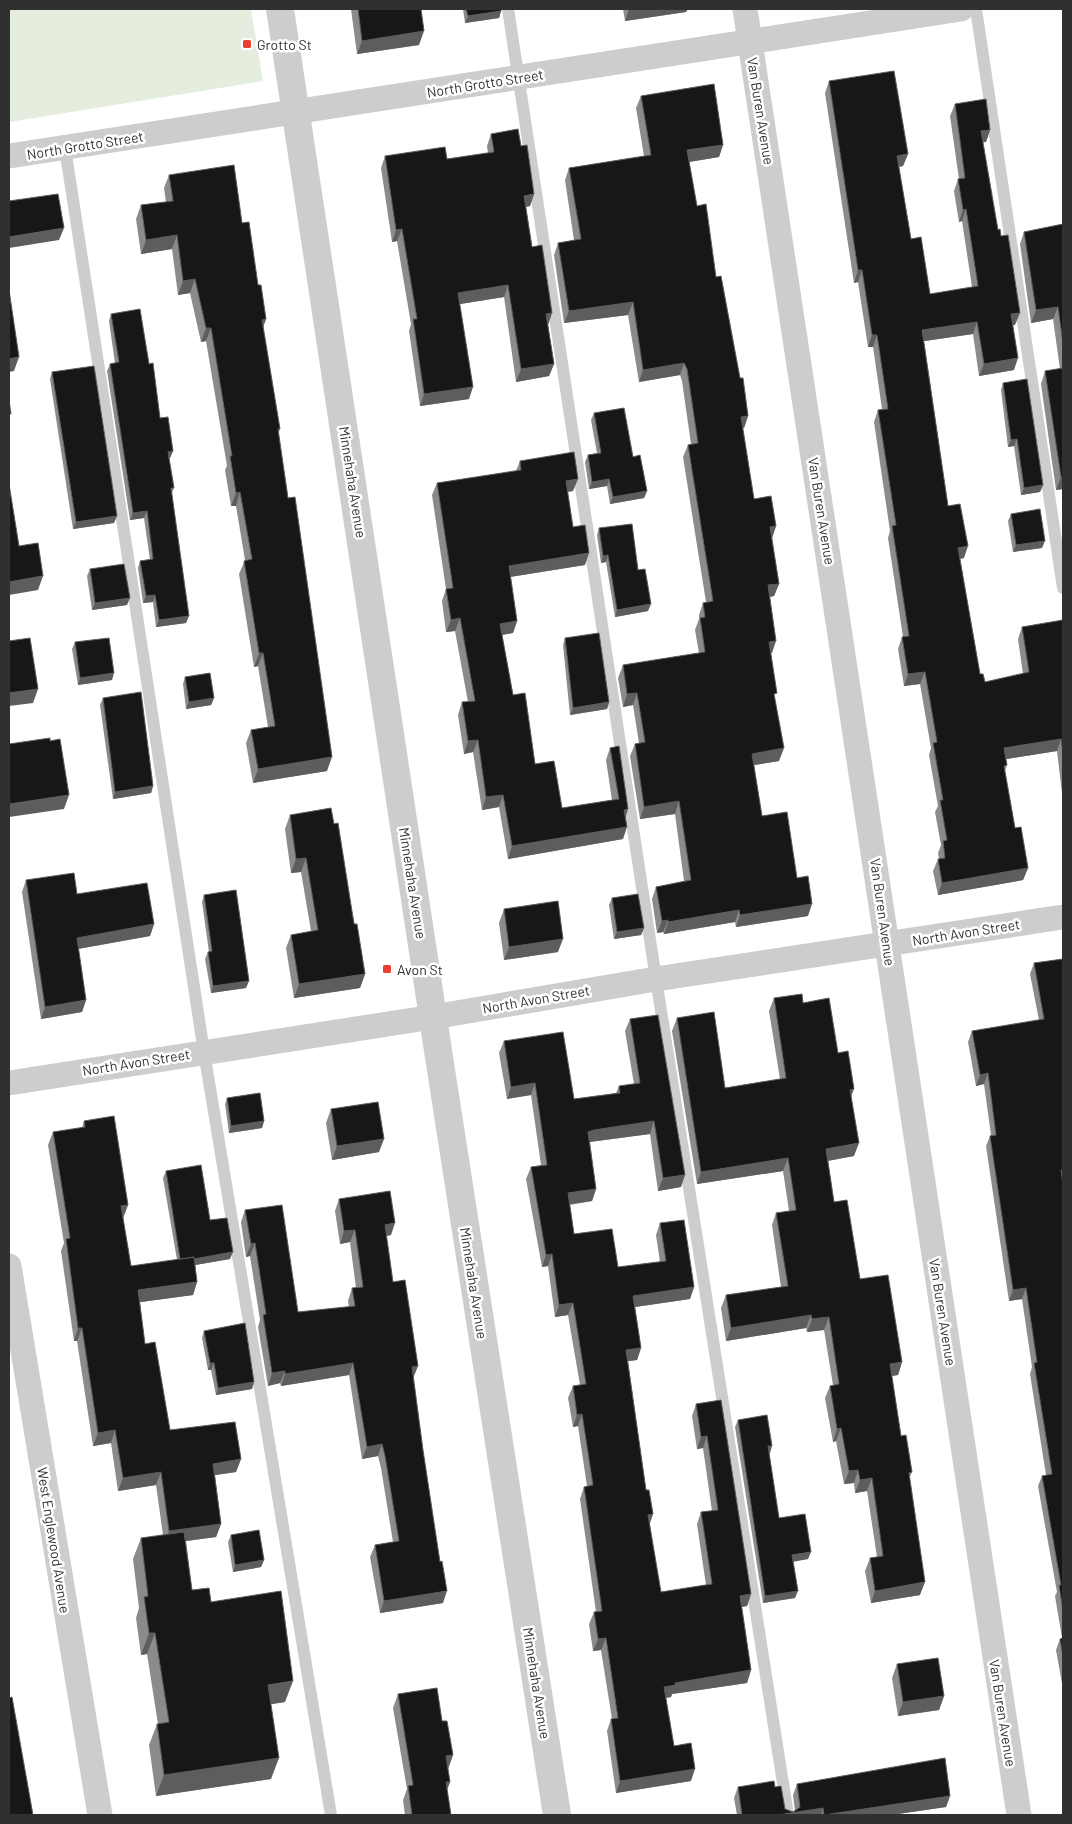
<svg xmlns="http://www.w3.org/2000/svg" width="1072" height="1824" viewBox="0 0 1072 1824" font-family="Barlow,sans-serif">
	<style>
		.green { fill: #e4edde }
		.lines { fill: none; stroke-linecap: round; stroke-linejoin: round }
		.service { stroke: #cdcdcd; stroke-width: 12 }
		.minor { stroke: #cdcdcd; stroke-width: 25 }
		.tertiary { stroke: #cdcdcd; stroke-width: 28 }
		.wall { fill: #8b8b8b }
		.shaded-wall { fill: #5d5d5d }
		.building { fill: #171717; stroke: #5d5d5d }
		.poi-dot { fill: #e84031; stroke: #fff; stroke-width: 2 }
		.labels { text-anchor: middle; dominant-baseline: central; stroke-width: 5; stroke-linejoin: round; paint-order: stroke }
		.poi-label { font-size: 14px; fill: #303030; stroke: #fff; text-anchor: start }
		.street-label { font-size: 14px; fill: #303030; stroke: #fff }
	</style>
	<rect width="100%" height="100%" fill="#fff"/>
	<path class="green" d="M 9,9 L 251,9 L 263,81 L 9,122 Z"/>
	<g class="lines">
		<g class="service">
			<path d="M 508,9 L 656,979 L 788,1815"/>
			<path d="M 976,9 L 1063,588"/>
			<path d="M 65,148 L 204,1052 L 331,1815"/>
		</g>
		<g class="minor">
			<path d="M 745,9 L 1019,1815"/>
			<path d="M 9,156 L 961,9"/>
			<path d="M 9,1083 L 433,1017 L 656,979 L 1063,917"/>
			<path d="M 9,1266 L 100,1815"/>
		</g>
		<path class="tertiary" d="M 280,9 L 439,1057 L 557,1815"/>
	</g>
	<g class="wall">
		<path d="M 351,9 L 421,9 L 419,45 L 357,54 Z"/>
		<path d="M 463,9 L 501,9 L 501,11 L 499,18 L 465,23 Z"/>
		<path d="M 623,9 L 688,9 L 686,12 L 625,21 Z"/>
		<path d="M 829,81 L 908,154 L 903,166 L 899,167 L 911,239 L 930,294 L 972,287 L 962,221 L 959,222 L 954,191 L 958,179 L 959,179 L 950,116 L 955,104 L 990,130 L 986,142 L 982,142 L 1015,325 L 1013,325 L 1014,370 L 979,376 L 973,334 L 924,341 L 948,506 L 964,558 L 960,559 L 980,674 L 985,682 L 1023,674 L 1018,639 L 1022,627 L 1063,620 L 1063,801 L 1057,751 L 1006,759 L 1007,765 L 1005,771 L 1015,828 L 1028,868 L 1023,880 L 938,895 L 933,871 L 938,859 L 939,859 L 938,853 L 941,845 L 935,812 L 938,806 L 929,755 L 931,748 L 920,684 L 904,686 L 898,649 L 902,637 L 903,637 L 888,538 L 890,531 L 874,422 L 878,410 L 882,409 L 873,347 L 868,347 L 858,282 L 854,283 L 825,93 Z"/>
		<path d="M 641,96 L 723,145 L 719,157 L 689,162 L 697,206 L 716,277 L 740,378 L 748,416 L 744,428 L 743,428 L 754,499 L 776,526 L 772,538 L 779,584 L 774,596 L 770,597 L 772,653 L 771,653 L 775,699 L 779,761 L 754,765 L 762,816 L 797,878 L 808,916 L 736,927 L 735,922 L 664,934 L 663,932 L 657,933 L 652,899 L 656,887 L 684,881 L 675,814 L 640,819 L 630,756 L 635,744 L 639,743 L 633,705 L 623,707 L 618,678 L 623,665 L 699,653 L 695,630 L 699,619 L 699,615 L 703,603 L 706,602 L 683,457 L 688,445 L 691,444 L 682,381 L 680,375 L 639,382 L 628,315 L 564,323 L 554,255 L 558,243 L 574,240 L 565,180 L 569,168 L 644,156 L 636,108 Z"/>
		<path d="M 491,134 L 521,146 L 534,194 L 530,206 L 526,207 L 532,247 L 552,313 L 548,325 L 554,364 L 549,376 L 516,382 L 504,297 L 460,304 L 469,399 L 420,406 L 409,331 L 411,324 L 397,241 L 392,242 L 381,168 L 385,156 L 447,159 L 488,153 L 487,146 Z"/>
		<path d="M 169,175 L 242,223 L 258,285 L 266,319 L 263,327 L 280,429 L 278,435 L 327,771 L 253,783 L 246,743 L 251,730 L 268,727 L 258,666 L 254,667 L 239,574 L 245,560 L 236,506 L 231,506 L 225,470 L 227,466 L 206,341 L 201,342 L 190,293 L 178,295 L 172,249 L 141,254 L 136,219 L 141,205 L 166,202 L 164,188 Z"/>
		<path d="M 1063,224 L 1063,489 L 1056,490 L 1041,384 L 1045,371 L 1060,369 L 1053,319 L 1031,323 L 1020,244 L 1024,232 Z"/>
		<path d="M 111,314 L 149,364 L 160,418 L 173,451 L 170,458 L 169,458 L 174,488 L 172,493 L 186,623 L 156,627 L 153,602 L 143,603 L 138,568 L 140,561 L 150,560 L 144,518 L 130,520 L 107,371 L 110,364 L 115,363 L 109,321 Z"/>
		<path d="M 52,372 L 114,523 L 73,529 L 50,379 Z"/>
		<path d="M 1003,383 L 1043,485 L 1040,492 L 1021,495 L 1014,446 L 1008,447 L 1001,390 Z"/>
		<path d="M 594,413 L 633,457 L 647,491 L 644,498 L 610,504 L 607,486 L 589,489 L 585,462 L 588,455 L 597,453 L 591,420 Z"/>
		<path d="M 520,461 L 573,491 L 567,492 L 573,527 L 585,565 L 510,577 L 517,621 L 513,633 L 502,635 L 513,695 L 535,764 L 562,808 L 612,800 L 606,760 L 610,748 L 626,817 L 623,839 L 508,859 L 499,807 L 482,810 L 473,752 L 464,754 L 458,715 L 462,702 L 468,702 L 455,631 L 446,632 L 442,601 L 446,589 L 432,495 L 437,483 L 516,471 Z"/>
		<path d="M 1011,514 L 1042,548 L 1013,552 L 1008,521 Z"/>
		<path d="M 599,528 L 648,611 L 615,617 L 606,562 L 601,563 L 597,535 Z"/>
		<path d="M 90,569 L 127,605 L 92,610 L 87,576 Z"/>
		<path d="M 565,638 L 609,702 L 607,709 L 570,715 L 563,645 Z"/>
		<path d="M 75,642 L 112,680 L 78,685 L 72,649 Z"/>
		<path d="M 185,677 L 214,698 L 211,705 L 186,709 L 183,684 Z"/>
		<path d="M 103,698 L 153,786 L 151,793 L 113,799 L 100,705 Z"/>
		<path d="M 290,815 L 334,824 L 365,974 L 360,988 L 294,998 L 286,948 L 291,935 L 311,931 L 301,872 L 291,873 L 285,829 Z"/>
		<path d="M 26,880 L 77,894 L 154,924 L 150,936 L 78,949 L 86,1000 L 82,1012 L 41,1019 L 22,892 Z"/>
		<path d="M 204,895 L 246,988 L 211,993 L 205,959 L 208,952 L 209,952 L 202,902 Z"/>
		<path d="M 612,898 L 644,928 L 641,935 L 614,939 L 609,905 Z"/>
		<path d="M 504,909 L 558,952 L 504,960 L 499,923 Z"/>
		<path d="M 1063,959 L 1062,1178 L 1063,1185 L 1063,1689 L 1056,1650 L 1060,1639 L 1062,1638 L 1055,1596 L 1057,1592 L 1038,1486 L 1042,1476 L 1046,1475 L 1030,1374 L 1032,1367 L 1022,1299 L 1009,1301 L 986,1146 L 990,1136 L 991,1135 L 984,1084 L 976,1086 L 968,1042 L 972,1031 L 1039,1020 L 1030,974 L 1034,963 Z"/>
		<path d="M 774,998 L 803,1003 L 838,1053 L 851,1096 L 854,1156 L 828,1161 L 834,1202 L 860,1279 L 902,1362 L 898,1375 L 892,1376 L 901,1436 L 912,1472 L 909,1479 L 920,1595 L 871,1603 L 865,1571 L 870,1558 L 877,1557 L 867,1491 L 855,1493 L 854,1483 L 844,1484 L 836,1441 L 833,1442 L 825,1398 L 830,1386 L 833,1385 L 824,1330 L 807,1332 L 806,1328 L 726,1341 L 721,1308 L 726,1295 L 781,1287 L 772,1225 L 776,1213 L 789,1211 L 783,1171 L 697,1184 L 672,1031 L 677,1018 L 725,1088 L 780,1079 L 769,1011 Z"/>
		<path d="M 630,1019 L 681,1187 L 658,1191 L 650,1134 L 590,1142 L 596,1189 L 592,1201 L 570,1205 L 574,1234 L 618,1267 L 660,1262 L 656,1235 L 660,1223 L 694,1287 L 690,1299 L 635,1307 L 641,1348 L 637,1360 L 628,1361 L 646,1490 L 653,1514 L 649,1524 L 661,1592 L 706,1585 L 697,1524 L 701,1512 L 712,1511 L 703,1448 L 697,1449 L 692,1416 L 696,1404 L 721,1400 L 751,1594 L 747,1606 L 742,1607 L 751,1670 L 747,1683 L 672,1694 L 671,1697 L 666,1698 L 674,1746 L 691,1781 L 616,1793 L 607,1731 L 611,1719 L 612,1719 L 601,1650 L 593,1651 L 589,1624 L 594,1612 L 596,1612 L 580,1499 L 584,1487 L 587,1486 L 578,1426 L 573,1427 L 568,1398 L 573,1386 L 580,1385 L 568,1315 L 555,1317 L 548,1266 L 542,1267 L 526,1179 L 531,1167 L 541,1165 L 531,1095 L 507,1099 L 499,1053 L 504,1041 L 574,1099 L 616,1093 L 619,1086 L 634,1084 L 625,1031 Z"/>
		<path d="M 227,1098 L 264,1121 L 262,1128 L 229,1133 L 225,1104 Z"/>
		<path d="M 331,1109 L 379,1152 L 332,1160 L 326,1123 Z"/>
		<path d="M 84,1121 L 128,1205 L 123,1218 L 131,1266 L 177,1260 L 163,1178 L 166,1171 L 210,1220 L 230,1259 L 195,1265 L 197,1282 L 193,1295 L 140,1302 L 145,1344 L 170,1430 L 241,1459 L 236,1472 L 215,1475 L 221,1524 L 216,1537 L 186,1541 L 192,1590 L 211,1602 L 285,1702 L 271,1704 L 271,1779 L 156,1796 L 149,1745 L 157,1724 L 158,1724 L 147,1654 L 141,1655 L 136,1618 L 139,1608 L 133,1559 L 141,1538 L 163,1535 L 156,1485 L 118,1491 L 111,1443 L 93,1446 L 77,1341 L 74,1341 L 61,1251 L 64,1243 L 48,1145 L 53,1132 L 82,1128 Z"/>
		<path d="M 339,1199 L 391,1235 L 386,1236 L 393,1282 L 418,1366 L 413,1378 L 443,1603 L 380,1613 L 370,1557 L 375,1545 L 393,1542 L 381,1468 L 378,1456 L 362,1459 L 349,1375 L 281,1386 L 280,1383 L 268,1386 L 258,1327 L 260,1320 L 250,1256 L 246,1257 L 241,1222 L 245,1210 L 298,1312 L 349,1307 L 348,1301 L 352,1288 L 356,1288 L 350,1242 L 340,1244 L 335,1211 Z"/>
		<path d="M 204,1331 L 254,1382 L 252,1389 L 216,1395 L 211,1370 L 208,1370 L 202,1338 Z"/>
		<path d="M 738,1420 L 770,1453 L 769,1453 L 779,1518 L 808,1559 L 793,1562 L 795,1598 L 763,1603 L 735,1427 Z"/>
		<path d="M 231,1535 L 264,1560 L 261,1567 L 233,1572 L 228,1542 Z"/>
		<path d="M 897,1664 L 944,1696 L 939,1710 L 898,1716 L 892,1678 Z"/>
		<path d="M 398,1694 L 442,1721 L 453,1755 L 448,1768 L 450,1782 L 447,1789 L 451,1815 L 405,1815 L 403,1800 L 407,1789 L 393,1708 Z"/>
		<path d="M 797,1784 L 950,1796 L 946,1807 L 891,1815 L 737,1815 L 734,1798 L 738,1787 L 775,1787 L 785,1809 L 793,1812 L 795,1811 L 793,1795 Z"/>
	</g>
	<g class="shaded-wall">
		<path d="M 629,9 L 688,9 L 686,12 L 625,21 Z"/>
		<path d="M 501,11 L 499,18 L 465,23 L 468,16 Z"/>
		<path d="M 424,31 L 419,45 L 357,54 L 362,41 Z"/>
		<path d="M 990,130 L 986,142 L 976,143 L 981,131 Z"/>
		<path d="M 723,145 L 719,157 L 683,163 L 687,150 Z"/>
		<path d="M 908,154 L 903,166 L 893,168 L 897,156 Z"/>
		<path d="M 534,194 L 530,206 L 520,208 L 524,196 Z"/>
		<path d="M 966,209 L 962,221 L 959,222 L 963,210 Z"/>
		<path d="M 64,228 L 59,240 L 9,248 L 9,237 Z"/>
		<path d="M 402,229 L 397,241 L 392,242 L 396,230 Z"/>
		<path d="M 177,235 L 172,249 L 141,254 L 146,240 Z"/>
		<path d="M 858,270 L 862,270 L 858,282 L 854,283 Z"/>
		<path d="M 195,279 L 190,293 L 178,295 L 183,281 Z"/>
		<path d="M 508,285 L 504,297 L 454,305 L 458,293 Z"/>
		<path d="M 633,302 L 628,315 L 564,323 L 569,311 Z"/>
		<path d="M 1058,307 L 1053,319 L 1031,323 L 1036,310 Z"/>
		<path d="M 552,313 L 548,325 L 541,326 L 546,314 Z"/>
		<path d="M 1020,313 L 1015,325 L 1007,326 L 1011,314 Z"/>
		<path d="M 266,319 L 261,333 L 262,320 Z"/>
		<path d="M 977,322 L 973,334 L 918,342 L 922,330 Z"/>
		<path d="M 206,328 L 211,328 L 206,341 L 201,342 Z"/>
		<path d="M 872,335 L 877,335 L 873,347 L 868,347 Z"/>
		<path d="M 19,357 L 14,371 L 9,372 L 9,359 Z"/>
		<path d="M 1018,358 L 1014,370 L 979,376 L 984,364 Z"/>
		<path d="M 684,363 L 680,375 L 639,382 L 643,370 Z"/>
		<path d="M 554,364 L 549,376 L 516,382 L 521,369 Z"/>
		<path d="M 473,387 L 469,399 L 420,406 L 424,394 Z"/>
		<path d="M 748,416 L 744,428 L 736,429 L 741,417 Z"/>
		<path d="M 1017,439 L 1014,446 L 1008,447 L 1011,440 Z"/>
		<path d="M 173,451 L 170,458 L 165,459 L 168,452 Z"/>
		<path d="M 1061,477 L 1063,477 L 1063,489 L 1056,490 Z"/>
		<path d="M 578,479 L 573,491 L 561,493 L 566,481 Z"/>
		<path d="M 609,479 L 607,486 L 589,489 L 592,482 Z"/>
		<path d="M 1043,485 L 1040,492 L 1021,495 L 1024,488 Z"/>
		<path d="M 647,491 L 644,498 L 610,504 L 613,497 Z"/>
		<path d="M 240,492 L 236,506 L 231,506 L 236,493 Z"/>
		<path d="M 147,511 L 144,518 L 130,520 L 133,513 Z"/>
		<path d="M 117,516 L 114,523 L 73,529 L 76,522 Z"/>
		<path d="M 776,526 L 772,538 L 770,527 Z"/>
		<path d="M 1045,541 L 1042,548 L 1013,552 L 1016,545 Z"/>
		<path d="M 968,546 L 964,558 L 954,560 L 958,548 Z"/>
		<path d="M 589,553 L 585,565 L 504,578 L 509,566 Z"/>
		<path d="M 608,555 L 606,562 L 601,563 L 603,556 Z"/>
		<path d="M 43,576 L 38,590 L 9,595 L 9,582 Z"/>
		<path d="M 779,584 L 774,596 L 764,598 L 768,585 Z"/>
		<path d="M 155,595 L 153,602 L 143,603 L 146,596 Z"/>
		<path d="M 130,598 L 127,605 L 92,610 L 95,603 Z"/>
		<path d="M 651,604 L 648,611 L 615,617 L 617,610 Z"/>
		<path d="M 189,616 L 186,623 L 156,627 L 159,620 Z"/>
		<path d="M 460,618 L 455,631 L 446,632 L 451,620 Z"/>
		<path d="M 517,621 L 513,633 L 495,636 L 500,624 Z"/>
		<path d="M 776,641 L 772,653 L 765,654 L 769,642 Z"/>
		<path d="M 259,653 L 263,653 L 258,666 L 254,667 Z"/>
		<path d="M 925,672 L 920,684 L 904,686 L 908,674 Z"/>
		<path d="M 114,673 L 112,680 L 78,685 L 80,678 Z"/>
		<path d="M 38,689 L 33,703 L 9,706 L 9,693 Z"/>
		<path d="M 637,693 L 633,705 L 623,707 L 627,694 Z"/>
		<path d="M 214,698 L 211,705 L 186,709 L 189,702 Z"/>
		<path d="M 609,702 L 607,709 L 570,715 L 573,708 Z"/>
		<path d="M 1061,739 L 1057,751 L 1000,760 L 1004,748 Z"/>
		<path d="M 478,740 L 473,752 L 464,754 L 468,741 Z"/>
		<path d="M 784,748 L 779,761 L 748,766 L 752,754 Z"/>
		<path d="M 332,757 L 327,771 L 253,783 L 258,769 Z"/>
		<path d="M 153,786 L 151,793 L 113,799 L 115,792 Z"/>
		<path d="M 69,795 L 64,809 L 9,817 L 9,808 L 10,804 Z"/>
		<path d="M 503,795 L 499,807 L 482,810 L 486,797 Z"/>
		<path d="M 679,801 L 675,814 L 640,819 L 644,807 Z"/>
		<path d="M 628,809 L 624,822 L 624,810 Z"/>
		<path d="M 627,827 L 623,839 L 508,859 L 512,846 Z"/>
		<path d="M 306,858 L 301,872 L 291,873 L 296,859 Z"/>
		<path d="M 1028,868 L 1023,880 L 938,895 L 942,883 Z"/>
		<path d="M 812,904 L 808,916 L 736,927 L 740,915 Z"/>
		<path d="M 739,910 L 735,922 L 664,934 L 668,922 Z"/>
		<path d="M 668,920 L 663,932 L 657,933 L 662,921 Z"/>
		<path d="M 154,924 L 150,936 L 72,950 L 77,938 Z"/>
		<path d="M 644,928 L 641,935 L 614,939 L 617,932 Z"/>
		<path d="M 563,939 L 558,952 L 504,960 L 509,947 Z"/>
		<path d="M 365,974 L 360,988 L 294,998 L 299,984 Z"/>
		<path d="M 249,981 L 246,988 L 211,993 L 213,986 Z"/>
		<path d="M 86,1000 L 82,1012 L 41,1019 L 45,1007 Z"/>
		<path d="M 988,1073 L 984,1084 L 976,1086 L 980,1075 Z"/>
		<path d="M 535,1083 L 531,1095 L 507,1099 L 511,1087 Z"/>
		<path d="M 854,1089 L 849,1102 L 850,1090 Z"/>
		<path d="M 264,1121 L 262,1128 L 229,1133 L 231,1126 Z"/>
		<path d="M 654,1121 L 650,1134 L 589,1142 L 588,1132 L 594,1130 Z"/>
		<path d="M 384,1139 L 379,1152 L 332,1160 L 337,1146 Z"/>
		<path d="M 859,1143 L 854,1156 L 821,1162 L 826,1149 Z"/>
		<path d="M 788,1158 L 783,1171 L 697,1184 L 701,1172 Z"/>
		<path d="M 1061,1170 L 1063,1170 L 1063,1175 L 1061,1180 Z"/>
		<path d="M 685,1175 L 681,1187 L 658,1191 L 663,1178 Z"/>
		<path d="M 596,1189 L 592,1201 L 564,1205 L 568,1193 Z"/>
		<path d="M 128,1205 L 123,1218 L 121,1206 Z"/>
		<path d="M 395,1223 L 391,1235 L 380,1237 L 385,1225 Z"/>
		<path d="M 355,1230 L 350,1242 L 340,1244 L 344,1231 Z"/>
		<path d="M 255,1243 L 250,1256 L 246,1257 L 251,1244 Z"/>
		<path d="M 233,1252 L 230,1259 L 178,1268 L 181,1261 Z"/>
		<path d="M 552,1254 L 548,1266 L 542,1267 L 546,1255 Z"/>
		<path d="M 197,1282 L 193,1295 L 134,1303 L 138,1290 Z"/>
		<path d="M 694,1287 L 690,1299 L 628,1308 L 633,1296 Z"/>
		<path d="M 1026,1288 L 1022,1299 L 1009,1301 L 1013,1290 Z"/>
		<path d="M 573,1303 L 568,1315 L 555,1317 L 559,1305 Z"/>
		<path d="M 811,1315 L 806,1328 L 726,1341 L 731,1328 Z"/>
		<path d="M 829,1317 L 824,1330 L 807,1332 L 812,1319 Z"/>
		<path d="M 78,1328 L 82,1328 L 77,1341 L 74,1341 Z"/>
		<path d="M 641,1348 L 637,1360 L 622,1362 L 626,1350 Z"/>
		<path d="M 902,1362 L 898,1375 L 885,1377 L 890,1364 Z"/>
		<path d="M 210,1363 L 214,1363 L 211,1370 L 208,1370 Z"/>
		<path d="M 353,1363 L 349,1375 L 281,1386 L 285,1374 Z"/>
		<path d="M 418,1366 L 413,1378 L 412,1367 Z"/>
		<path d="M 285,1371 L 280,1383 L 268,1386 L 272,1373 Z"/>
		<path d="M 254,1382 L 252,1389 L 216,1395 L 218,1388 Z"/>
		<path d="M 582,1414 L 578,1426 L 573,1427 L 577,1415 Z"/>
		<path d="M 841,1428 L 836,1441 L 833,1442 L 837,1429 Z"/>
		<path d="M 115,1430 L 111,1443 L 93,1446 L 98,1433 Z"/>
		<path d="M 707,1436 L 703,1448 L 697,1449 L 701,1437 Z"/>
		<path d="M 382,1444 L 378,1456 L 362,1459 L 367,1447 Z"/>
		<path d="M 768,1446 L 772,1446 L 770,1453 L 765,1453 Z"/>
		<path d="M 241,1459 L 236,1472 L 209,1476 L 213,1464 Z"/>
		<path d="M 858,1470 L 854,1483 L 844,1484 L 849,1471 Z"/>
		<path d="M 161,1472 L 156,1485 L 118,1491 L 123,1478 Z"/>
		<path d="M 872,1478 L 867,1491 L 855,1493 L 860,1480 Z"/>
		<path d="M 653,1514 L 649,1526 L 648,1515 Z"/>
		<path d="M 221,1524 L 216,1537 L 164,1544 L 169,1531 Z"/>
		<path d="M 811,1552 L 808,1559 L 789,1562 L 792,1555 Z"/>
		<path d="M 264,1560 L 261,1567 L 233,1572 L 235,1565 Z"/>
		<path d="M 925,1582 L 920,1595 L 871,1603 L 875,1591 Z"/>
		<path d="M 447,1591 L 443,1603 L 380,1613 L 384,1601 Z"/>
		<path d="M 798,1591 L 795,1598 L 763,1603 L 765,1596 Z"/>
		<path d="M 751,1594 L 747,1606 L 736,1608 L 740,1596 Z"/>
		<path d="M 149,1633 L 155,1633 L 147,1654 L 141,1655 Z"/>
		<path d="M 606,1638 L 601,1650 L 593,1651 L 598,1639 Z"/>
		<path d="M 751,1670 L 747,1683 L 672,1694 L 671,1697 L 660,1699 L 664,1687 L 675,1683 Z"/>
		<path d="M 293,1681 L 285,1702 L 260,1706 L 268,1685 Z"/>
		<path d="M 944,1696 L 939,1710 L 898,1716 L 903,1702 Z"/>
		<path d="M 453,1755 L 448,1769 L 446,1756 Z"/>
		<path d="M 279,1758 L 271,1779 L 156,1796 L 164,1775 Z"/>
		<path d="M 695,1769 L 691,1781 L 616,1793 L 620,1781 Z"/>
		<path d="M 446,1782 L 450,1782 L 445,1795 Z"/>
		<path d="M 950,1796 L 946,1807 L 891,1815 L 824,1815 Z"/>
		<path d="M 823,1808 L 821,1815 L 778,1815 Z"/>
	</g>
	<g class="building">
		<path d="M 358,9 L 421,9 L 424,31 L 362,41 Z"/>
		<path d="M 466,9 L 501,9 L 501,11 L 468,16 Z"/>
		<path d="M 894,71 L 908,154 L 897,156 L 911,239 L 921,237 L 930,294 L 978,286 L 966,209 L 963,210 L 958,179 L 965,178 L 955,104 L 986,99 L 990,130 L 981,131 L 998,230 L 1000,229 L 1001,236 L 1008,235 L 1020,313 L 1011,314 L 1018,358 L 984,364 L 977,322 L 922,330 L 948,506 L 960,504 L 968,546 L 958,548 L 980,674 L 983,674 L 985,682 L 1029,672 L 1022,627 L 1063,620 L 1063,754 L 1061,739 L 1004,748 L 1007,765 L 1004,766 L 1015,828 L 1021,827 L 1028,868 L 942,883 L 938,859 L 945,858 L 943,841 L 947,840 L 940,800 L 943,800 L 933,743 L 937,742 L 925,672 L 908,674 L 902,637 L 909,636 L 892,526 L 896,525 L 878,410 L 888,409 L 877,335 L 872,335 L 862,270 L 858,270 L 829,81 Z"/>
		<path d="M 714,84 L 723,145 L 687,150 L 697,206 L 706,204 L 716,277 L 721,276 L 740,378 L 743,378 L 748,416 L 741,417 L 754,499 L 771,496 L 776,526 L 770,527 L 779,584 L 768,585 L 776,641 L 769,642 L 777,693 L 774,694 L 784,748 L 752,754 L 762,816 L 787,812 L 797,878 L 808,876 L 812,904 L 740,915 L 739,910 L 668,922 L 668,920 L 662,921 L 656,887 L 691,880 L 679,801 L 644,807 L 635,744 L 645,742 L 637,693 L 627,694 L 623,665 L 705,652 L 700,618 L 705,617 L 703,603 L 713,601 L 688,445 L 698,443 L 687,369 L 684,363 L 643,370 L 633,302 L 569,311 L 558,243 L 581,239 L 569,168 L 651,155 L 641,96 Z"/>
		<path d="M 518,129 L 521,146 L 527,145 L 534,194 L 524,196 L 532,247 L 542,245 L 552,313 L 546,314 L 554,364 L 521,369 L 508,285 L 458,293 L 473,387 L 424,394 L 413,319 L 417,319 L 402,229 L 396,230 L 385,156 L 445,147 L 447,159 L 494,152 L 491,134 Z"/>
		<path d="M 234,165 L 242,223 L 249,222 L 258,285 L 261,285 L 266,319 L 262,320 L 280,429 L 278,429 L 288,498 L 295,497 L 332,757 L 258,769 L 251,730 L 275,726 L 263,653 L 259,653 L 244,561 L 252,559 L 240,492 L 236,493 L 230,456 L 232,456 L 211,328 L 206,328 L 195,279 L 183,281 L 177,235 L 146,240 L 141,205 L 173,201 L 169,175 Z"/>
		<path d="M 58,194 L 64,228 L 9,237 L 9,201 Z"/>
		<path d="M 1063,224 L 1063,344 L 1058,307 L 1036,310 L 1024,232 Z"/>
		<path d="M 9,290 L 19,357 L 9,359 Z"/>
		<path d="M 140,309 L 149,364 L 153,363 L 160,418 L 168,417 L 173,451 L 168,452 L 174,488 L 171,488 L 189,616 L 159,620 L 155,595 L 146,596 L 140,561 L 153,559 L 147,511 L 133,513 L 110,364 L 119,362 L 111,314 Z"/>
		<path d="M 94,366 L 117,516 L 76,522 L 52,372 Z"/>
		<path d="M 1063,368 L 1063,477 L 1061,477 L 1045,371 Z"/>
		<path d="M 1027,379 L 1043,485 L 1024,488 L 1017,439 L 1011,440 L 1003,383 Z"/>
		<path d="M 9,400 L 11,414 L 9,414 Z"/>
		<path d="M 624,408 L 633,457 L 640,455 L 647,491 L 613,497 L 609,479 L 592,482 L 588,455 L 601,453 L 594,413 Z"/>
		<path d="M 574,452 L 578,479 L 566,481 L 573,527 L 585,525 L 589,553 L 509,566 L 517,621 L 500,624 L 513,695 L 525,693 L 535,764 L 554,761 L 562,808 L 619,799 L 610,748 L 619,746 L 628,809 L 624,810 L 627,827 L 512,846 L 503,795 L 486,797 L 478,740 L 468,741 L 462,702 L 475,701 L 460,618 L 451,620 L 446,589 L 453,588 L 437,483 L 521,470 L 520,461 Z"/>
		<path d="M 9,484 L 19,546 L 38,543 L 43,576 L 9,582 Z"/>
		<path d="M 1040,509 L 1045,541 L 1016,545 L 1011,514 Z"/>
		<path d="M 632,524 L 638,570 L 645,569 L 651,604 L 617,610 L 608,555 L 603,556 L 599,528 Z"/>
		<path d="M 124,564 L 130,598 L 95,603 L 90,569 Z"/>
		<path d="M 599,633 L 609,702 L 573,708 L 565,638 Z"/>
		<path d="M 30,638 L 38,689 L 9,693 L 9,641 Z"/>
		<path d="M 109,638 L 114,673 L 80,678 L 75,642 Z"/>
		<path d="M 210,673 L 214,698 L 189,702 L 185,677 Z"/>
		<path d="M 141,692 L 153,786 L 115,792 L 103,698 Z"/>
		<path d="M 50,738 L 50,741 L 60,739 L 69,795 L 10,804 L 9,794 L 9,744 Z"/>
		<path d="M 331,808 L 334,824 L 338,823 L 354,924 L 357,924 L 365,974 L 299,984 L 291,935 L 318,930 L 306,858 L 296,859 L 290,815 Z"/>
		<path d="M 74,873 L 77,894 L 147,883 L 154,924 L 77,938 L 86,1000 L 45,1007 L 26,880 Z"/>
		<path d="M 236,890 L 249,981 L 213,986 L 208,952 L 212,951 L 204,895 Z"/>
		<path d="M 638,894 L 644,928 L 617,932 L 612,898 Z"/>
		<path d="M 558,901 L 563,939 L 509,947 L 504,909 Z"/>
		<path d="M 1063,959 L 1063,1170 L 1061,1170 L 1063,1185 L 1063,1611 L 1059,1585 L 1061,1585 L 1042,1476 L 1052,1474 L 1034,1363 L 1037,1362 L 1026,1288 L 1013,1290 L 990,1136 L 996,1135 L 988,1073 L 980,1075 L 972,1031 L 1044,1019 L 1034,963 Z"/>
		<path d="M 802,994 L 803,1003 L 829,998 L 838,1053 L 848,1051 L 854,1089 L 850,1090 L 859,1143 L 826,1149 L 834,1202 L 847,1200 L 860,1279 L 888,1275 L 902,1362 L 890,1364 L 901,1436 L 906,1435 L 912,1472 L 909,1473 L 925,1582 L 875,1591 L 870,1558 L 883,1556 L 872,1478 L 860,1480 L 858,1470 L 849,1471 L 841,1428 L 837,1429 L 830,1386 L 839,1384 L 829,1317 L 812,1319 L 811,1315 L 731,1328 L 726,1295 L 788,1286 L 776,1213 L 796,1210 L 788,1158 L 701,1172 L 677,1018 L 714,1012 L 725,1088 L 786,1078 L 774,998 Z"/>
		<path d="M 658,1015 L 685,1175 L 663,1178 L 654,1121 L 594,1130 L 588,1132 L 596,1189 L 568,1193 L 574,1234 L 612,1229 L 618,1267 L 666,1261 L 660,1223 L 684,1220 L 694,1287 L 633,1296 L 641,1348 L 626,1350 L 646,1490 L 649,1490 L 653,1514 L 648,1515 L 661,1592 L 712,1584 L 701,1512 L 718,1510 L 707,1436 L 701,1437 L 696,1404 L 721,1400 L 751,1594 L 740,1596 L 751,1670 L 675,1683 L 676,1685 L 664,1687 L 674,1746 L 691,1743 L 695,1769 L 620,1781 L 611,1719 L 618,1718 L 606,1638 L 598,1639 L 594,1612 L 602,1611 L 584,1487 L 593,1485 L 582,1414 L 577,1415 L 573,1386 L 586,1384 L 573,1303 L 559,1305 L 552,1254 L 546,1255 L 531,1167 L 547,1165 L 535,1083 L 511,1087 L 504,1041 L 563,1032 L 574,1099 L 620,1093 L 619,1086 L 640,1083 L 630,1019 Z"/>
		<path d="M 260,1093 L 264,1121 L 231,1126 L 227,1098 Z"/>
		<path d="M 378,1102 L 384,1139 L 337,1146 L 331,1109 Z"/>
		<path d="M 114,1116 L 128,1205 L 121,1206 L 131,1266 L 194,1257 L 197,1282 L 138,1290 L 145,1344 L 155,1342 L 170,1430 L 235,1422 L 241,1459 L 213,1464 L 221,1524 L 169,1531 L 161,1472 L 123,1478 L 115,1430 L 98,1433 L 82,1328 L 78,1328 L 66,1239 L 70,1238 L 53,1132 L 85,1127 L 84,1121 Z"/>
		<path d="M 201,1165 L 210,1220 L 227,1218 L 233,1252 L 194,1259 L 194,1257 L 180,1259 L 166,1171 Z"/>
		<path d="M 390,1191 L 395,1223 L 385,1225 L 393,1282 L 405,1280 L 418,1366 L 412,1367 L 423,1450 L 440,1562 L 442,1561 L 447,1591 L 384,1601 L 375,1545 L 399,1541 L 385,1456 L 382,1444 L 367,1447 L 353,1363 L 285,1374 L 285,1371 L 272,1373 L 263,1315 L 266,1314 L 255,1243 L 251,1244 L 245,1210 L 282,1205 L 298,1312 L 355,1306 L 352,1288 L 363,1287 L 355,1230 L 344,1231 L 339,1199 Z"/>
		<path d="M 245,1323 L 254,1382 L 218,1388 L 214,1363 L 210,1363 L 204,1331 Z"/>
		<path d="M 767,1415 L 772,1446 L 768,1446 L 779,1518 L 805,1514 L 811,1552 L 792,1555 L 798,1591 L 765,1596 L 738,1420 Z"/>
		<path d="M 259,1530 L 264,1560 L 235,1565 L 231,1535 Z"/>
		<path d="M 184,1532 L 192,1590 L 209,1588 L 211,1602 L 281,1591 L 293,1681 L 268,1685 L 279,1758 L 164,1775 L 157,1724 L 169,1722 L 155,1633 L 149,1633 L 144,1597 L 148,1596 L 141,1538 Z"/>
		<path d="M 1063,1638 L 1063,1656 L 1060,1639 Z"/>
		<path d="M 938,1658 L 944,1696 L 903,1702 L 897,1664 Z"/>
		<path d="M 437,1688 L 442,1721 L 447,1721 L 453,1755 L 446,1756 L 450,1782 L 446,1782 L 451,1815 L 412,1815 L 408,1786 L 413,1785 L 398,1694 Z"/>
		<path d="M 12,1697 L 33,1815 L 9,1815 L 9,1698 Z"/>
		<path d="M 945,1758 L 950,1796 L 824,1815 L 823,1808 L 778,1815 L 742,1815 L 738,1787 L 774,1781 L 775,1787 L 781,1786 L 785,1809 L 793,1812 L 800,1807 L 797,1784 Z"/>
	</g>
	<g class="poi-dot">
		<rect x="242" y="39" width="10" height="10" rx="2.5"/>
		<rect x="382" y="964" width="10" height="10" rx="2.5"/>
	</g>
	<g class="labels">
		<g class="poi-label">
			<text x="257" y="44">Grotto St</text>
			<text x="397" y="969">Avon St</text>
		</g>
		<g class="street-label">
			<text transform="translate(485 83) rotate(-9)">North Grotto Street</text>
			<text transform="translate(761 111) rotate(81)">Van Buren Avenue</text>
			<text transform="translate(85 145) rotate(-9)">North Grotto Street</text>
			<text transform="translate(353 482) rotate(81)">Minnehaha Avenue</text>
			<text transform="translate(822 511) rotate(81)">Van Buren Avenue</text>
			<text transform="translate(413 883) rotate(81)">Minnehaha Avenue</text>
			<text transform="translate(883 912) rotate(82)">Van Buren Avenue</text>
			<text transform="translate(966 932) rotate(-9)">North Avon Street</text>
			<text transform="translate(536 999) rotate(-10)">North Avon Street</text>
			<text transform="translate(136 1062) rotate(-9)">North Avon Street</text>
			<text transform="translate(474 1283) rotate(81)">Minnehaha Avenue</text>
			<text transform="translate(943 1312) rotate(81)">Van Buren Avenue</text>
			<text transform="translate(54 1540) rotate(81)">West Englewood Avenue</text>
			<text transform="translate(537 1683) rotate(81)">Minnehaha Avenue</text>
			<text transform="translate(1003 1713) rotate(81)">Van Buren Avenue</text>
		</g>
	</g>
	<rect width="1072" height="1824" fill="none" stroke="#303030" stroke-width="20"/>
</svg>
